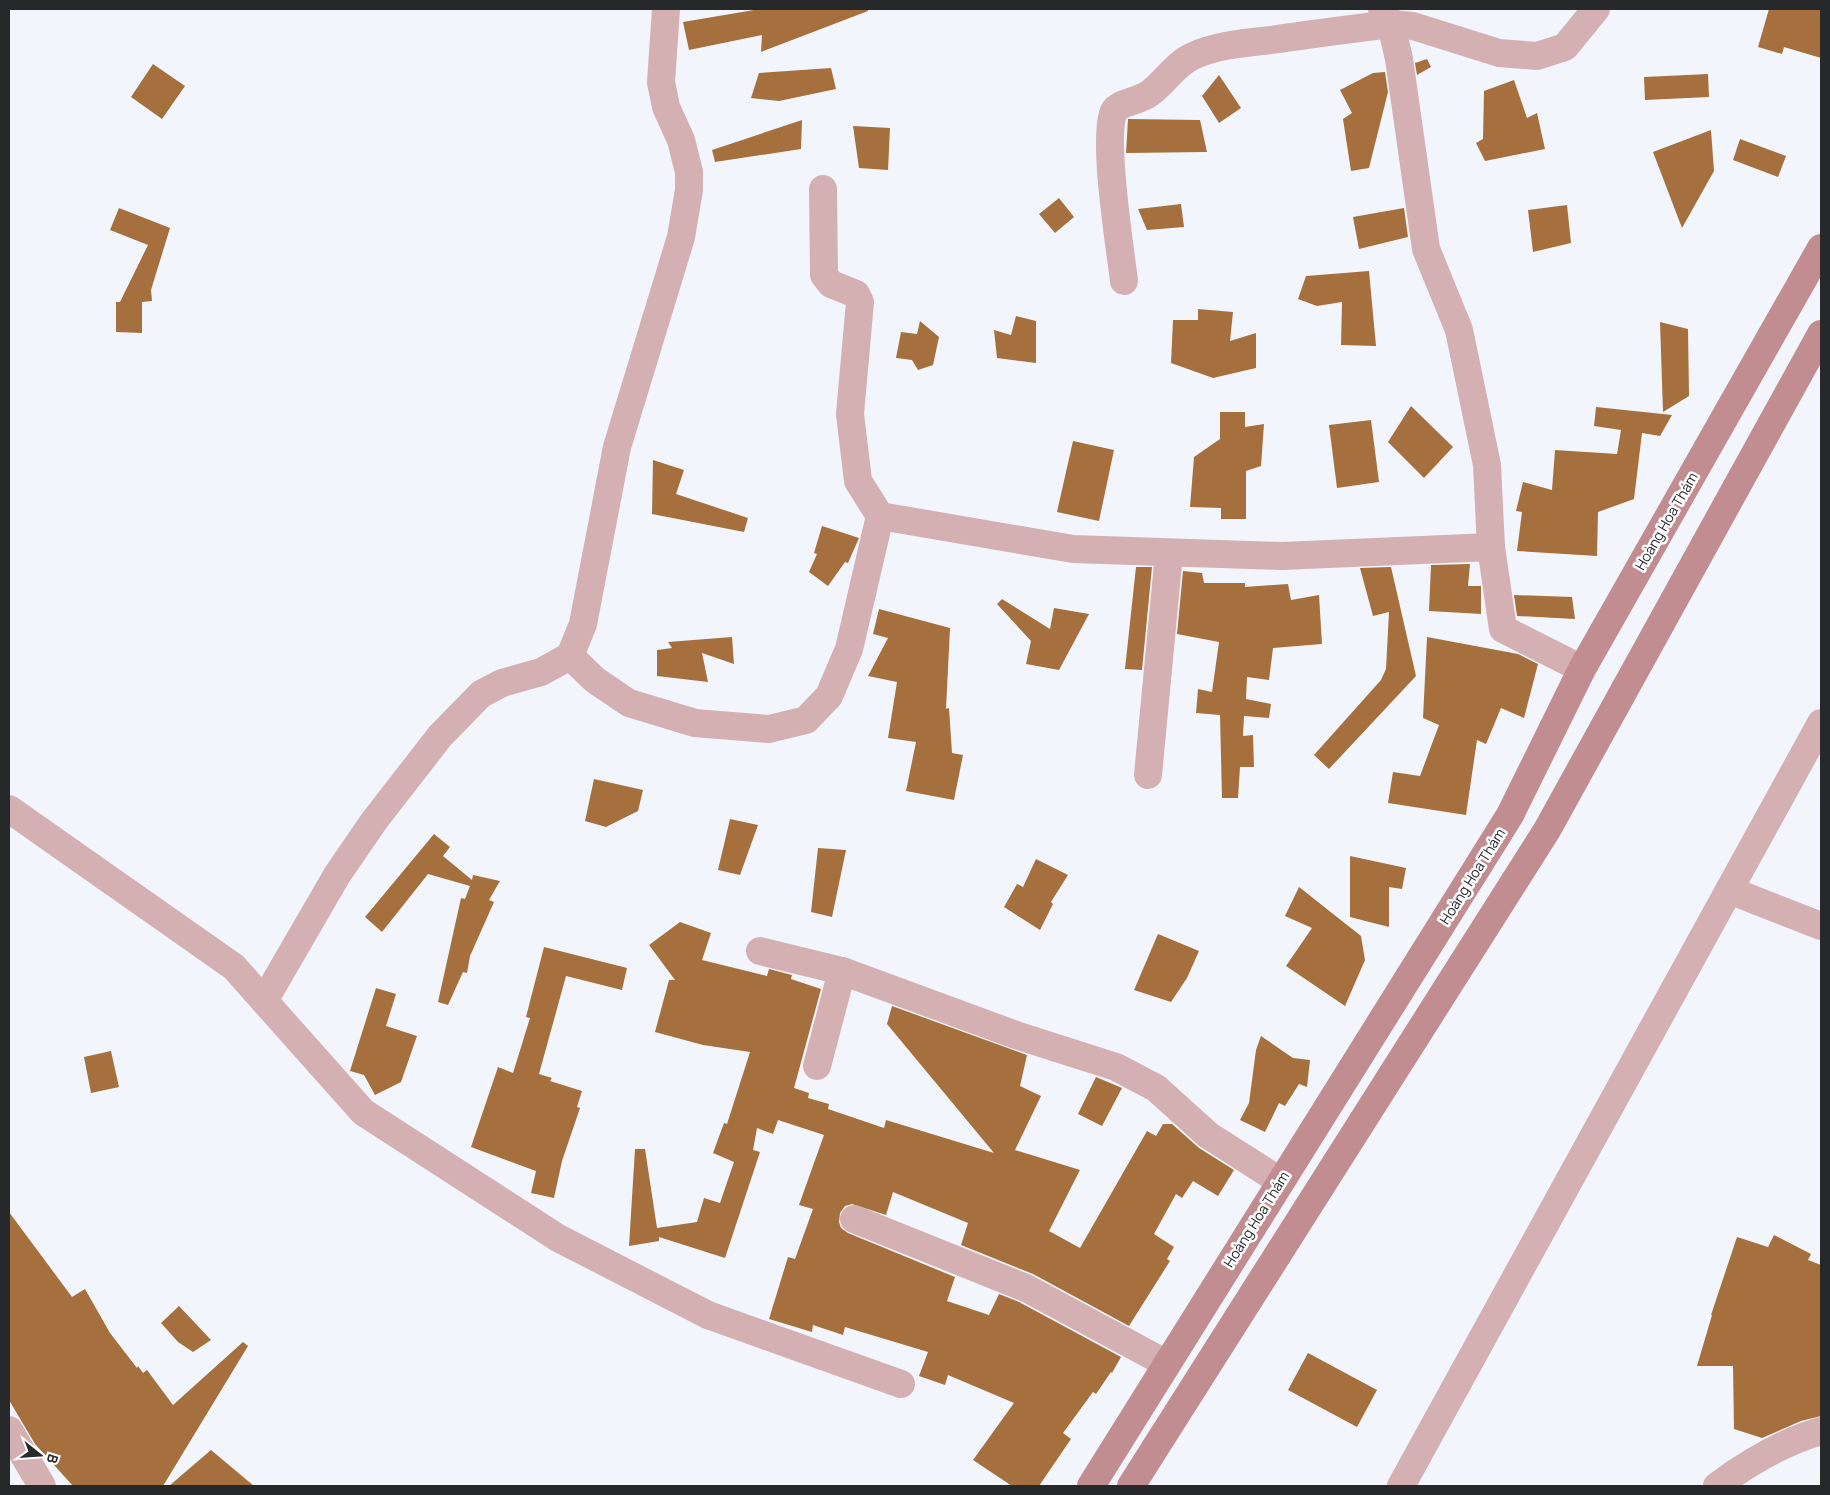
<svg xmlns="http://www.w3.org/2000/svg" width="1830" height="1495" viewBox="0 0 1830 1495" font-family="Manrope,sans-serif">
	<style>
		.building { fill: #a5703d }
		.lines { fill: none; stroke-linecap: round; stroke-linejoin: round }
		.street { stroke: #d4b0b2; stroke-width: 28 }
		.secondary { stroke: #c28d91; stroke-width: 28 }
		.labels { text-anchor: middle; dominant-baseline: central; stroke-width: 5; stroke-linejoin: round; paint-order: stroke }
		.street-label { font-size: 14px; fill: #26282a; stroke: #fff }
	</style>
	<rect width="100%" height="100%" fill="#f2f6fc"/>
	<g class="building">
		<path d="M 760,9 L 868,9 L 868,11 L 761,52 L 762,35 L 689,50 L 683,22 Z"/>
		<path d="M 1769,9 L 1821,9 L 1821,58 L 1784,47 L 1782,54 L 1758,47 Z"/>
		<path d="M 1427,59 L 1431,67 L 1417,75 L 1415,63 Z"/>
		<path d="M 153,64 L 185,86 L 162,119 L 131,97 Z"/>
		<path d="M 831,68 L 836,89 L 779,101 L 751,98 L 759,73 Z"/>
		<path d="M 1385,72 L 1388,92 L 1369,168 L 1351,171 L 1343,119 L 1352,113 L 1340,90 L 1373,73 Z"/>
		<path d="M 1708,74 L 1709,97 L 1645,100 L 1644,77 Z"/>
		<path d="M 1219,75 L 1241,108 L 1219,123 L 1202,96 Z"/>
		<path d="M 1514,80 L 1527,118 L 1537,113 L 1545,149 L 1485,161 L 1476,143 L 1483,139 L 1484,91 Z"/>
		<path d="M 1128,119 L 1200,120 L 1207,152 L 1126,153 Z"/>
		<path d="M 802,120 L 801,149 L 715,162 L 712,150 Z"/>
		<path d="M 853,126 L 890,128 L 888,170 L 859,168 Z"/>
		<path d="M 1711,130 L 1714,171 L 1682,228 L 1653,152 Z"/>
		<path d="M 1740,139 L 1786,156 L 1778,177 L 1733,160 Z"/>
		<path d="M 1059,198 L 1074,217 L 1055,233 L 1039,214 Z"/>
		<path d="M 1181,204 L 1184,227 L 1147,230 L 1138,209 Z"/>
		<path d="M 1567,205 L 1571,243 L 1533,252 L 1528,210 Z"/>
		<path d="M 119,208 L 170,228 L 151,290 L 152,301 L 142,302 L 142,333 L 116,332 L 116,302 L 120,302 L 148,245 L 110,230 Z"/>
		<path d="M 1404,208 L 1408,237 L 1359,249 L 1353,217 Z"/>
		<path d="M 1369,271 L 1376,346 L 1341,345 L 1342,302 L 1317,306 L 1298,299 L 1306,276 Z"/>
		<path d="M 1198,309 L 1233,312 L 1230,341 L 1256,333 L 1256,368 L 1213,378 L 1171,363 L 1173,320 L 1198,320 Z"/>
		<path d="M 1016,316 L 1036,321 L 1036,363 L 997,358 L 994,330 L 1011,335 Z"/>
		<path d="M 920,321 L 939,337 L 933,365 L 918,370 L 912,360 L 896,358 L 901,332 L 917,334 Z"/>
		<path d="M 1660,322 L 1688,329 L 1689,396 L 1663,412 Z"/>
		<path d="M 1411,406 L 1453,447 L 1424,478 L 1388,442 Z"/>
		<path d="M 1596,407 L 1672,415 L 1660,436 L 1642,433 L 1634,499 L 1598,512 L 1597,556 L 1517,551 L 1522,512 L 1516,511 L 1523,482 L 1552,490 L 1555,450 L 1617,454 L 1621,430 L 1594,426 Z"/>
		<path d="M 1220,412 L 1245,412 L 1245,427 L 1264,424 L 1261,466 L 1246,471 L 1246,519 L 1221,519 L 1221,508 L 1190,507 L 1194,457 L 1220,439 Z"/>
		<path d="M 1371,420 L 1379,482 L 1337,488 L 1329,425 Z"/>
		<path d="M 1073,441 L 1114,450 L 1099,521 L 1057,512 Z"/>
		<path d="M 653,460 L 684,470 L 676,494 L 748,518 L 744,532 L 652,514 Z"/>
		<path d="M 822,526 L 859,538 L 848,563 L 845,562 L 828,586 L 809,572 L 817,554 L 814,553 Z"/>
		<path d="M 1470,564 L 1468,586 L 1481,586 L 1481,614 L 1429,611 L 1431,565 Z"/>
		<path d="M 1136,567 L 1152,567 L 1142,670 L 1125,669 Z"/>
		<path d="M 1391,567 L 1416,676 L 1329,769 L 1314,755 L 1381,680 L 1386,669 L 1389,612 L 1373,616 L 1360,568 Z"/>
		<path d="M 1183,571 L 1202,573 L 1204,583 L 1245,583 L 1245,587 L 1288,584 L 1291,600 L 1319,595 L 1322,644 L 1273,648 L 1269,680 L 1247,677 L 1246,699 L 1271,704 L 1269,718 L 1244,716 L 1243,736 L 1253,735 L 1254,767 L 1240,767 L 1238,798 L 1222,798 L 1220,715 L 1196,713 L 1198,689 L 1212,692 L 1219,642 L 1177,634 Z"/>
		<path d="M 1514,595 L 1572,597 L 1575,619 L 1517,616 Z"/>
		<path d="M 1002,599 L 1050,629 L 1054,608 L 1089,614 L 1059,670 L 1026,664 L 1031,641 L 997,604 Z"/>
		<path d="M 879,609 L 950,628 L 946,709 L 949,708 L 952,753 L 963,755 L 954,800 L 906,791 L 916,742 L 888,738 L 897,682 L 868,676 L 888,638 L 873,634 Z"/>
		<path d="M 732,637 L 734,664 L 702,653 L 708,682 L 657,676 L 657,650 L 672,648 L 668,642 Z"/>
		<path d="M 1427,637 L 1518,654 L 1538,664 L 1524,718 L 1501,708 L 1486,744 L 1477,740 L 1466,815 L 1388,803 L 1393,772 L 1420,776 L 1439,725 L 1423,718 Z"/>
		<path d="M 594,779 L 643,790 L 638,811 L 606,827 L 585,821 Z"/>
		<path d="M 730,819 L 758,825 L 740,875 L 718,870 Z"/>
		<path d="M 434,834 L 450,847 L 443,856 L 472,880 L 473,875 L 500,881 L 489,900 L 494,902 L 470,956 L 467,973 L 463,972 L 448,1005 L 438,1002 L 461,898 L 465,899 L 470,886 L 428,874 L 382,932 L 365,917 Z"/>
		<path d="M 818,848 L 846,850 L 832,917 L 811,912 Z"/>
		<path d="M 1350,856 L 1406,868 L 1402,889 L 1389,887 L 1389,927 L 1350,917 Z"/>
		<path d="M 1036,859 L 1068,875 L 1051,902 L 1053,904 L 1040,930 L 1004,907 L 1017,884 L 1023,887 Z"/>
		<path d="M 1299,887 L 1361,936 L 1365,960 L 1345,1006 L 1286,966 L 1312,928 L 1285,916 Z"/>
		<path d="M 680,922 L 711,933 L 702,960 L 767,976 L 769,969 L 792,975 L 791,979 L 821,989 L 794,1088 L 809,1093 L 808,1098 L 829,1104 L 828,1109 L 884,1128 L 886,1120 L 994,1153 L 887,1024 L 892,1006 L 1027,1055 L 1020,1086 L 1041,1096 L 1015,1150 L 1080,1170 L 1049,1231 L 1080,1248 L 1147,1131 L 1156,1136 L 1163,1124 L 1172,1124 L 1199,1148 L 1234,1170 L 1218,1196 L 1193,1181 L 1182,1198 L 1176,1194 L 1154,1234 L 1174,1247 L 1167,1259 L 1170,1261 L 1129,1326 L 1033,1274 L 961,1245 L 968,1223 L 893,1192 L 886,1215 L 852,1204 L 845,1206 L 840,1213 L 839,1222 L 841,1228 L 848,1233 L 955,1277 L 947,1301 L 989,1315 L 999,1294 L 1019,1302 L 1121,1357 L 1112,1373 L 1111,1372 L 1096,1394 L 1093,1392 L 1063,1433 L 1071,1439 L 1039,1486 L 1012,1486 L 973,1460 L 1014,1403 L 948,1375 L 945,1385 L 919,1376 L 928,1352 L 845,1327 L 843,1335 L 813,1325 L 812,1332 L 769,1319 L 788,1257 L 795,1259 L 813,1209 L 799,1205 L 824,1135 L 778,1120 L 773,1134 L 757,1128 L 753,1150 L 760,1152 L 725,1258 L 659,1237 L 659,1241 L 629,1246 L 635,1149 L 645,1149 L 657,1228 L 697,1222 L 704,1198 L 720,1203 L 734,1162 L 713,1153 L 724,1123 L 727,1124 L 750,1052 L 703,1045 L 655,1032 L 669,980 L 675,980 L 649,945 Z"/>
		<path d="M 1158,934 L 1199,951 L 1187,978 L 1171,1002 L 1134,990 Z"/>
		<path d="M 544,947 L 627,968 L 622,990 L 566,976 L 539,1074 L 552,1078 L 550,1081 L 582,1091 L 577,1107 L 580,1108 L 562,1161 L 554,1198 L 531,1193 L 536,1171 L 471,1147 L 498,1067 L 513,1073 L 530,1018 L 526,1017 Z"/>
		<path d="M 376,988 L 396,994 L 386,1026 L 417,1036 L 401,1082 L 375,1095 L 364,1075 L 350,1071 Z"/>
		<path d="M 1261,1036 L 1293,1058 L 1310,1060 L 1307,1087 L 1299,1084 L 1285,1106 L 1279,1103 L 1265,1132 L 1240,1120 L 1249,1103 L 1256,1050 Z"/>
		<path d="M 111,1051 L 119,1087 L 91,1093 L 84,1057 Z"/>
		<path d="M 1096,1077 L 1122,1088 L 1102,1126 L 1078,1114 Z"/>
		<path d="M 9,1212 L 72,1297 L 85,1289 L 110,1333 L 137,1368 L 138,1366 L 143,1373 L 147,1370 L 173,1405 L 243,1342 L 248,1346 L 163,1486 L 73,1486 L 35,1444 L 9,1400 Z"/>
		<path d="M 1774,1235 L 1811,1254 L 1808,1260 L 1821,1265 L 1821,1416 L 1801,1421 L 1762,1438 L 1734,1429 L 1733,1366 L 1697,1366 L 1712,1315 L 1711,1315 L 1737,1237 L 1768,1247 Z"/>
		<path d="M 179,1306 L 211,1340 L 193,1352 L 178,1342 L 161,1323 Z"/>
		<path d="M 1308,1353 L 1377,1390 L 1357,1427 L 1288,1390 Z"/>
		<path d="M 211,1450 L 254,1486 L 169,1486 Z"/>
	</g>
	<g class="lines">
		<g class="street">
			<path d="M 1382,9 L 1391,24 L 1399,59 L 1426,249 L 1459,330 L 1487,465 L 1491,547 L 1503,629 L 1582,669"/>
			<path d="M 823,189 L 824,275 L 831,284 L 856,294 L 860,302 L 850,414 L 858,481 L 880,516 L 1073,549 L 1282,556 L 1491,547"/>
			<path d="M 1124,281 C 1120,247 1102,138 1114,111 C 1118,103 1140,101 1150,93 C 1165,82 1175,64 1193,56 C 1217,45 1245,43 1271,40 C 1311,34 1351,29 1391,24 L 1413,26 L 1499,53 L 1537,56 L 1565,47 L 1596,9"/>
			<path d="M 570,656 L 595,680 L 629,703 L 695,723 L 769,729 L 806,720 L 829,696 L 849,649 L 880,516"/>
			<path d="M 1148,775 L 1169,553"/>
			<path d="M 9,809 L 234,967 L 363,1112 L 558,1238 L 708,1315 L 901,1384"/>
			<path d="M 1729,890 L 1821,926"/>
			<path d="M 760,951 L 842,971 L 1016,1035 L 1116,1067 L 1156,1088 L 1208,1135 L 1280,1181"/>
			<path d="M 264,1001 L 337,875 L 374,821 L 440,736 L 481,694 L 502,683 L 541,672 L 570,656 L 583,624 L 617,447 L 681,237 L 689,190 L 689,172 L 681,140 L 666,107 L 661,82 L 666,9"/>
			<path d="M 817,1066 L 842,971"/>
			<path d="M 854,1219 L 1026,1288 L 1167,1364"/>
			<path d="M 9,1430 L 42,1486"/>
			<path d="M 1401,1486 L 1821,723"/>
			<path d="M 1717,1486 C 1749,1462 1783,1442 1821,1431"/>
		</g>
		<g class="secondary">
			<path d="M 1091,1486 L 1510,815 L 1582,669 L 1821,248"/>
			<path d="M 1131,1486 L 1547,830 L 1821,334"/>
		</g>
	</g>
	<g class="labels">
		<g class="street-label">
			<text transform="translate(1666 521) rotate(-60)">Hoàng Hoa Thám</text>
			<text transform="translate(1472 876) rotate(-58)">Hoàng Hoa Thám</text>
			<text transform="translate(1256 1219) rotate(-58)">Hoàng Hoa Thám</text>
		</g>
	</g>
	<rect width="1830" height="1495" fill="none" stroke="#26282a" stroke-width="20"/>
	<g transform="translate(40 1455) rotate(107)" stroke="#ffffff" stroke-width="4" paint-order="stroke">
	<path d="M0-4L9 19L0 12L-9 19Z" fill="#26282a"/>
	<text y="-8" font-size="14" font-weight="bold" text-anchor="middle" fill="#26282a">B</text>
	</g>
</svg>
